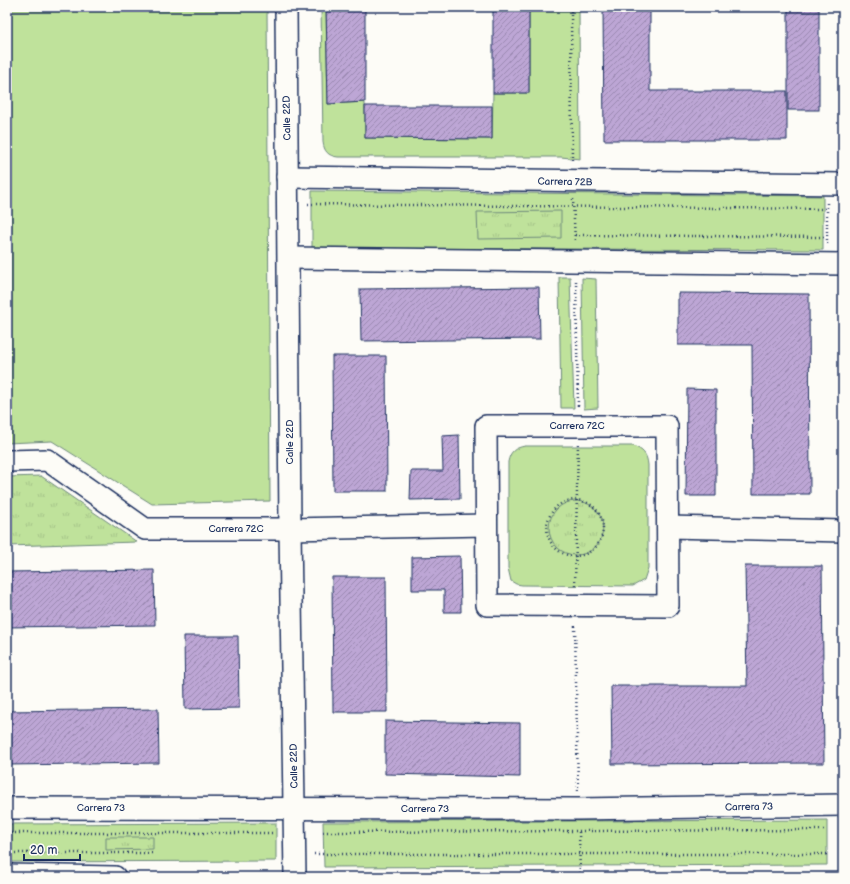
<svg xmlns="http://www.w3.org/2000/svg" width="850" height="884" viewBox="0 0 850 884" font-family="'Balsamiq Sans',sans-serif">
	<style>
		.green { fill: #bfe29b; stroke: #6d887c }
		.park { fill: url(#park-tufts); stroke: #6d887c }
		.building { fill: url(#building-hatch); stroke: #1b2f5e }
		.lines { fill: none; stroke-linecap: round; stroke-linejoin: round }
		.minor-casing { stroke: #1b2f5e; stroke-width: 24 }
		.path { stroke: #1b2f5e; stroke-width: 2.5; stroke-dasharray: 1 3; stroke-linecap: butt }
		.minor { stroke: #fdfcf7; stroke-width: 21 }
		.labels { text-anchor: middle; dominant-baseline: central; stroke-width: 3; stroke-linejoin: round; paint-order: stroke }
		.street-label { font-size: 10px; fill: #1b2f5e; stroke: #fdfcf7 }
	</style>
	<defs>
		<pattern id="park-tufts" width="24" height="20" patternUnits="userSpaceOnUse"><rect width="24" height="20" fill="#bfe29b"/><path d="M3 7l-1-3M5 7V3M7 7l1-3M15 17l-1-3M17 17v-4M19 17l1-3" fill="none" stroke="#a4c288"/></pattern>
		<pattern id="building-hatch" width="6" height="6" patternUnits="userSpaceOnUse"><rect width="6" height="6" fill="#bda6d5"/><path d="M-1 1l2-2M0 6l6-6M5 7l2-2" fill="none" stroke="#9988b0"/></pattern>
	</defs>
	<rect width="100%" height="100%" fill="#fdfcf7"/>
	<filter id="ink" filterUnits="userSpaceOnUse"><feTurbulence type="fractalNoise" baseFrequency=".025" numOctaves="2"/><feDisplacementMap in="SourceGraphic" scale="8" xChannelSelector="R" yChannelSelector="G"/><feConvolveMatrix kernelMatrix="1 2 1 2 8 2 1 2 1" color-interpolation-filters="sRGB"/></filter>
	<g filter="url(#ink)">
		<g class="green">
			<path d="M 7,7 L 267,7 L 270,501 L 152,504 L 52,441 L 7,443 Z"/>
			<path d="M 321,7 L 326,7 L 328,104 L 365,102 L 365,138 L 492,139 L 493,93 L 529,93 L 529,7 L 579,7 L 580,159 L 561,157 L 338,157 C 328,156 324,151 323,142 Z"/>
			<path d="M 312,191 L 823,196 L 823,250 L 312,248 Z"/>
			<path d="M 559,277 L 570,277 L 574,408 L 561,408 Z"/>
			<path d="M 582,278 L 596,279 L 598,408 L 584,409 Z"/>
			<path d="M 525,446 L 633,446 C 643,450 647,454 648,465 L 648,568 L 644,580 L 633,586 L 522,585 L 516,584 L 511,581 L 508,568 L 508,462 C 510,452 514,448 525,446 Z"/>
			<path d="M 827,820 L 827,865 L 324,867 L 323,822 Z"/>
			<path d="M 276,823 L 276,861 L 7,862 L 7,824 Z"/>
		</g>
		<g class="park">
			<path d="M 561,211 L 561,238 L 478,239 L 477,212 Z"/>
			<path d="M 41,476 L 137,542 L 7,546 L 7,477 Z"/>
			<circle cx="576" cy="528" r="27"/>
			<path d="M 106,837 L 153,837 L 153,849 L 106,850 Z"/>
		</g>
		<g class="building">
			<path d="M 326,7 L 365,7 L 365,102 L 328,104 Z"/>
			<rect x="493" y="7" width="36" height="86"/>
			<path d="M 603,7 L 783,7 L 783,9 L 650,9 L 650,91 L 787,91 L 787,140 L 604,140 Z"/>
			<rect x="788" y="7" width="31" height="103"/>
			<path d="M 365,106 L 492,106 L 492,139 L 365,138 Z"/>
			<path d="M 539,287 L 540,339 L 361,341 L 360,289 Z"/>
			<path d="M 678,293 L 809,294 L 810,494 L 753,494 L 752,345 L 678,345 Z"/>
			<path d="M 332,356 L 386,356 L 387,491 L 333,491 Z"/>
			<path d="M 687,389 L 716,390 L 716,496 L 686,496 Z"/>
			<path d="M 459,435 L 460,499 L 410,500 L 411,471 L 443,471 L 442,436 Z"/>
			<path d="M 460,556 L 461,612 L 444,612 L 444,590 L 412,590 L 412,557 Z"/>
			<path d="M 745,566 L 822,566 L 824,763 L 612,764 L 611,686 L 747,686 Z"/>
			<path d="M 154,570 L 155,625 L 7,627 L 7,572 Z"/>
			<path d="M 332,577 L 386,577 L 387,712 L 333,712 Z"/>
			<path d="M 184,636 L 238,636 L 239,708 L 185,709 Z"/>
			<path d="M 158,709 L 159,763 L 7,765 L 7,711 Z"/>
			<path d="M 385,721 L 520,723 L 520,777 L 385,774 Z"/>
		</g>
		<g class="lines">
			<g class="minor-casing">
				<g id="minor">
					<path d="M 286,7 L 290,529 L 295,877"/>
					<path d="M 287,177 L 843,184"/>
					<path d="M 289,258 L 843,264"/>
					<path d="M 486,426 L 667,426 L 668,606 L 487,605 Z"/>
					<path d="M 7,461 L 47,460 L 145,529 L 290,529 L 486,525"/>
					<path d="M 668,527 L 843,531"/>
					<path d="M 7,808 L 578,809 L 843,805"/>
					<path d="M 7,875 L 115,877"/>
				</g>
			</g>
			<g class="path">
				<path d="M 571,7 L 572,162"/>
				<path d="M 573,199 L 575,242"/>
				<path d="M 827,203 L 827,244"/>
				<path d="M 308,204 L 827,209"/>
				<path d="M 575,235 L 827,237"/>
				<path d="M 576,281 L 578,406"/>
				<circle cx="575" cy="528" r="28"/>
				<path d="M 575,585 L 578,444"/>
				<path d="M 575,626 L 578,791"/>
				<path d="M 323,832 L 827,830"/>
				<path d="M 579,832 L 580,877"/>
				<path d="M 7,833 L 274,833"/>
				<path d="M 7,853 L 153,853"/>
				<path d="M 314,854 L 827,854"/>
			</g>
			<use href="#minor" class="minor"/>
		</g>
	</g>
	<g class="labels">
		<g class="street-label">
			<text transform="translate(287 118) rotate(-91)">Calle 22D</text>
			<text transform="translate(565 182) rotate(1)">Carrera 72B</text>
			<text x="577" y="426">Carrera 72C</text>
			<text transform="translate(290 442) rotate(-90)">Calle 22D</text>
			<text x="236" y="529">Carrera 72C</text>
			<text transform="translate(294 766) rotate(-91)">Calle 22D</text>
			<text transform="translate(749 807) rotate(-1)">Carrera 73</text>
			<text x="101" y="808">Carrera 73</text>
			<text x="425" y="809">Carrera 73</text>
		</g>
	</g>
	<rect width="850" height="884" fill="none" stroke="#fdfcf7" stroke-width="24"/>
	<rect x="12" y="12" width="826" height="860" fill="none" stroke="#1b2f5e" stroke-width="1.5" filter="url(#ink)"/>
	<path d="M24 854v6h56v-6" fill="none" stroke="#1b2f5e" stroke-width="2"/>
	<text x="30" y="854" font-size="12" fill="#1b2f5e" stroke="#fdfcf7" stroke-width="3" paint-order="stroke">20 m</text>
</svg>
